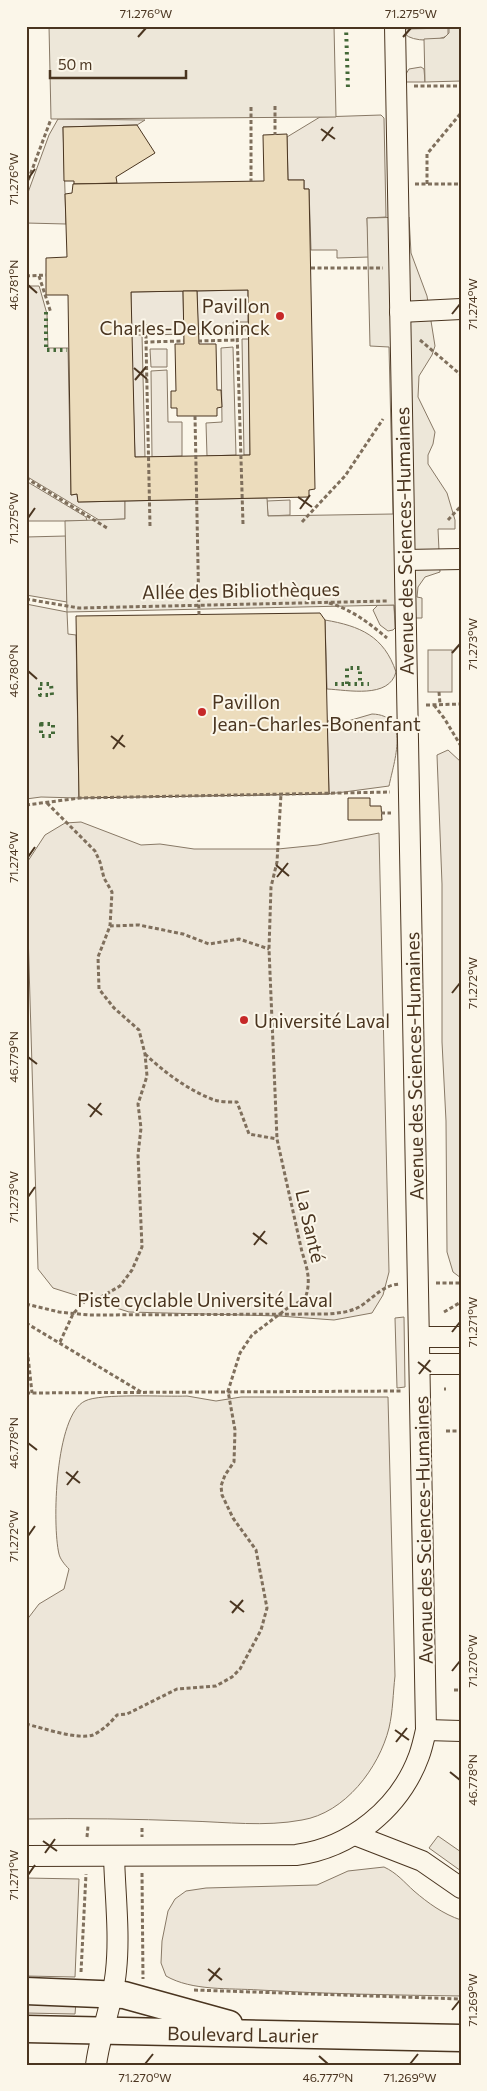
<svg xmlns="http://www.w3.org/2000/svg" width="487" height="2091" viewBox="0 0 487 2091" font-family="Commissioner,sans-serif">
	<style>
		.green { fill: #ede6d9; stroke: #887966 }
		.parking { fill: #ede7d9; stroke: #887966 }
		.building { fill: #ecdcbc; stroke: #4a3520; fill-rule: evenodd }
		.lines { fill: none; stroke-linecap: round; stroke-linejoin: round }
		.minor-casing { stroke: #4a3520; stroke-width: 22 }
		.major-casing { stroke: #4a3520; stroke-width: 29 }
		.path { stroke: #7f6f5c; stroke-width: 3; stroke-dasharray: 4 2.5; stroke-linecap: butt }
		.minor { stroke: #fbf6e9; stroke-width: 20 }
		.major { stroke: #fbf6e9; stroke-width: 26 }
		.hedge { stroke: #436837; stroke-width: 4; stroke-dasharray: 2.5 4; stroke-linecap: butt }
		.ticks { fill: none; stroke: #4a3520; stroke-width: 2 }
		.poi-dot { fill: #c62828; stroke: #fbf6e9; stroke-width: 2 }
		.labels { text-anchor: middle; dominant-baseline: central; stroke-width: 4; stroke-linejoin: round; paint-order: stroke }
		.poi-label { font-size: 19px; fill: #4a3520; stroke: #fbf6e9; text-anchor: start }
		.street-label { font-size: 19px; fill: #4a3520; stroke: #fbf6e9 }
		.neatline { fill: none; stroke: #4a3520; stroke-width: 2 }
		.ticks-label { font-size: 12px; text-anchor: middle; fill: #4a3520 }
	</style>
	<rect width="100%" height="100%" fill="#fbf6e9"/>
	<g class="green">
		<path d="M 448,28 L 448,35 C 439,42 412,42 405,34 L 405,29 Z"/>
		<path d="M 421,67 L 424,69 L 425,82 L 406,82 L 406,74 L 409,69 Z"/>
		<path d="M 381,115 L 384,118 L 386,217 L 367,218 L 369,257 L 337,258 L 337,250 L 311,250 L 309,189 L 304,189 L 304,180 L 288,180 L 287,137 L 320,117 Z"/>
		<path d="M 58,119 L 145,120 L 137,125 L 63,127 L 66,224 L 26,223 L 26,198 L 49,135 Z"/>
		<path d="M 26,286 L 39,286 L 40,289 L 47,314 L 48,348 L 68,348 L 71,495 L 77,494 L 78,502 L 125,501 L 125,519 L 99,520 L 26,476 Z"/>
		<path d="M 248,290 L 248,322 L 233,322 L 233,333 L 198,334 L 197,291 Z"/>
		<path d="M 183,291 L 184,334 L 150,335 L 150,325 L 131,325 L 131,292 Z"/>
		<path d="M 131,335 L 142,335 L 145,457 L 135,457 Z"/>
		<path d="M 242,339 L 249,339 L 250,455 L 244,455 Z"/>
		<path d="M 233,347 L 236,455 L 207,456 L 206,423 L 222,422 L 221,348 Z"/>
		<path d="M 150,349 L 167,349 L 167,367 L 151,367 Z"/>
		<path d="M 167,370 L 168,422 L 182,422 L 182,456 L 152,457 L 151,371 Z"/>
		<path d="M 26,481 L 86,517 L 87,521 L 26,521 Z"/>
		<path d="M 290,500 L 290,515 L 268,516 L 267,501 Z"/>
		<path d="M 66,536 L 67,602 L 26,595 L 26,537 Z"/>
		<path d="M 26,604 L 67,612 L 68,634 L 76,635 L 79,798 L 41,797 L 26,799 Z"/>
		<path d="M 378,605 L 394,605 L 395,628 L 393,630 L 388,631 L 380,625 L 373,610 Z"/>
		<path d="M 325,620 C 360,626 384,636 396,672 C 389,699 348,690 327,689 Z"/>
		<rect x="428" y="650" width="24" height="42"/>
		<path d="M 372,714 C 411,715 394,761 389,786 L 329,794 L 327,721 L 348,721 Z"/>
		<path d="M 448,750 L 461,762 L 461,1278 L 453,1272 L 447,1252 L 446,1121 L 442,1042 L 442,884 L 437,755 Z"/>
		<path d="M 81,822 L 141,845 L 160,844 L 194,849 L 278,849 L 318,845 L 379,833 L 389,1272 L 383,1295 L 372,1313 L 334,1320 L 279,1316 L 129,1312 L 53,1288 L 38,1269 L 26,864 L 45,835 L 65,823 Z"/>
		<path d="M 404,1317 L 405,1387 L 397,1388 L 395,1318 Z"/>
		<path d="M 187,1396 L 216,1401 L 241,1397 L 388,1397 L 395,1676 C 393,1693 393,1711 389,1728 C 379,1768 345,1813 302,1820 C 265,1827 226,1822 189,1821 C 135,1819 81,1818 26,1819 L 26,1621 L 39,1604 L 64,1589 L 69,1569 C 65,1565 60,1559 59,1554 C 52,1525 55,1415 85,1401 C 100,1393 167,1397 187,1396 Z"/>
		<path d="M 384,1867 C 397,1873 404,1882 414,1891 C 428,1903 443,1914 461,1920 L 461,1996 C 393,1995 326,1994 259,1990 C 229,1988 192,1991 166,1976 L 161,1963 L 162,1941 L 168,1911 L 175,1899 L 186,1891 L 206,1888 L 317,1885 L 348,1871 Z"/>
		<path d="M 26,1878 L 79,1879 L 75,1977 L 26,1976 Z"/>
		<path d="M 26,2000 L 76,2002 L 75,2014 L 26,2013 Z"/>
	</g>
	<g class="parking">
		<path d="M 49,26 L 334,26 L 336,117 L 51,119 Z"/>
		<path d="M 449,26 L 461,26 L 461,81 L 425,82 L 424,39 L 444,38 L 449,33 Z"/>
		<path d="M 409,217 L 411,253 L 427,296 L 435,346 L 432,355 L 419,376 L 418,397 L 435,432 L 433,444 L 428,455 L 428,464 L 447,493 L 455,520 L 455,529 L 438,529 L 440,572 L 425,577 L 418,587 L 417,597 L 422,598 L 422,618 L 395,618 L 394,605 L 67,612 L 65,521 L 125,519 L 125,501 L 267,498 L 268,516 L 393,514 L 389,347 L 370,346 L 367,218 Z"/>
		<path d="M 438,1836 L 461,1852 L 461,1871 L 429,1848 Z"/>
	</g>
	<g class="building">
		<path d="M 137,125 L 155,153 L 116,177 L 117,183 L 74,184 L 74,181 L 64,181 L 63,127 Z"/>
		<path d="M 287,134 L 288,180 L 304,180 L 304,189 L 309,189 L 315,489 L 309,490 L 309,497 L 78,502 L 77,494 L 71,495 L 68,295 L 46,295 L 46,258 L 67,257 L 65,194 L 72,193 L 73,184 L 264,181 L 263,135 ZM 248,290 L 250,455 L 135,457 L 131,292 Z"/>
		<path d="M 183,291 L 197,291 L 199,344 L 216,344 L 217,390 L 221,390 L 222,407 L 217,408 L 217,416 L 177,416 L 177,408 L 171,408 L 171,391 L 176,391 L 175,344 L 184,344 Z"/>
		<path d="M 320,613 L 325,620 L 329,794 L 79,798 L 76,616 Z"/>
		<path d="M 348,798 L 370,798 L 370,806 L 381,806 L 382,820 L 348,820 Z"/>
	</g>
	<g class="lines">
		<g class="minor-casing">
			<g id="minor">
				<path d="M 400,312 L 461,309"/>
				<path d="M 405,560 L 461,559"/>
				<path d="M 419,1337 L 461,1337"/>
				<path d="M 420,1364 L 461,1364"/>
				<path d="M 426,1730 L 461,1731"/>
				<path d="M 355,1835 L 422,1861 L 461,1888"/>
				<path d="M 26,1856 L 296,1855 C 351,1848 400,1808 419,1756 C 422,1748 424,1739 426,1730 L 395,26"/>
				<path d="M 96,2065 C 100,2033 113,2003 116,1971 C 120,1934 115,1894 114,1856"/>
			</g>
		</g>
		<g class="major-casing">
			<g id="major">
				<path d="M 26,1991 L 124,1995 L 229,2024"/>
				<path d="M 26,2029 L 461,2038"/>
			</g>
		</g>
		<g class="path">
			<path d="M 414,27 L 438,26"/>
			<path d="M 414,86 L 461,86"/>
			<path d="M 275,106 L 275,135"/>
			<path d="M 251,107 L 251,181"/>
			<path d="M 415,184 L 461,184"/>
			<path d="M 427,184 L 427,154 L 461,113"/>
			<path d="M 26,186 L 51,119"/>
			<path d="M 311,268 L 383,268"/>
			<path d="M 26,276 L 46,275"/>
			<path d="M 39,276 L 51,313"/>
			<path d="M 131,331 L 146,330 L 146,342"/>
			<path d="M 420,340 L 461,375"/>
			<path d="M 198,341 L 238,340"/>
			<path d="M 195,416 L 199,615"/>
			<path d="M 26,478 L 107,528"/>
			<path d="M 448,520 L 461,506"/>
			<path d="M 302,522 L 345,476 L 383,419"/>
			<path d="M 243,524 L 237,330 L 248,330"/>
			<path d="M 150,526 L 146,342 L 184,341"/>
			<path d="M 26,599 L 79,608 L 387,601"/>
			<path d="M 329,603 C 351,609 369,623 387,638"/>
			<path d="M 439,692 L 440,704"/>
			<path d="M 426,705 L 461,704"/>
			<path d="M 434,705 L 444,718 L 461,746"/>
			<path d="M 47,803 L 95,851 L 100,862 L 104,878 L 112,892 L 110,926"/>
			<path d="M 26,805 L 80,798 L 390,792"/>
			<path d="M 381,813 L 391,813"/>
			<path d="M 145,1054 C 164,1072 188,1090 214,1100 C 221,1102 230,1102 237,1102 L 249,1134 L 277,1139"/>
			<path d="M 436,1283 L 461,1283"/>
			<path d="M 26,1304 L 59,1312 L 89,1315 L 328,1314 C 339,1313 350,1312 359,1307 C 374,1298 382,1285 400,1284"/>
			<path d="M 444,1312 L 461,1302"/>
			<path d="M 26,1323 L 141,1392"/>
			<path d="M 26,1338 L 32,1393"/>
			<path d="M 60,1342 L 73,1314 L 86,1300 L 101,1297 L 120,1286 L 132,1270 L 142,1247 L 138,1155 L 141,1128 L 138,1104 L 147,1076 L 145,1054 L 139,1030 L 114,1008 L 99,989 L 98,957 L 110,926 L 139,925 L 183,934 L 209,944 L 239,939 L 269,949"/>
			<path d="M 444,1389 L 446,1389"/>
			<path d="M 26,1393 L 403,1391"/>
			<path d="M 446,1431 L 461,1431"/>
			<path d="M 454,1690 L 461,1690"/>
			<path d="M 26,1724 C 43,1728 77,1740 93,1735 C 102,1731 111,1722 117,1715 L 127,1714 L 177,1689 L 216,1686 L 232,1677 L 240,1669 L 261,1630 L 267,1608 L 256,1550 L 233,1518 L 222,1495 L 221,1486 L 225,1475 L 234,1462 L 235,1430 L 228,1391 L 240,1353 L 252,1335 L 289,1307 L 305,1299 C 311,1282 308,1270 302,1252 L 277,1139 L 269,949 L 271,887 L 277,862 L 281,794"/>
			<path d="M 142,1828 L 142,1837"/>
			<path d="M 87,1837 L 88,1826"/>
			<path d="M 142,1873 L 143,1979"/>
			<path d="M 81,1972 L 86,1874"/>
			<path d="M 194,1990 L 461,1999"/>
		</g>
		<use href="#minor" class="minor"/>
		<use href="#major" class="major"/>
		<g class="hedge">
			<path d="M 346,26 L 348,89"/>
			<path d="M 46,312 L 46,350 L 67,350"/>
			<path d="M 40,684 L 51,684 L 52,695 L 40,695 Z"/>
			<path d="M 335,684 L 369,684"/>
			<path d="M 347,684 L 347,668 L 360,668 L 360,684"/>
			<rect x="41" y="724" width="12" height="12"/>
		</g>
	</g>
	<path class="ticks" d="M 138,37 L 146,28M 403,37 L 411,28M 321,129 L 335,139M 322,141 L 333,127M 28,179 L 35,169M 28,285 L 37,293M 452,314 L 460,304M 134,368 L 147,379M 135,380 L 146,367M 298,497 L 312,507M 300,509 L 310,495M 28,518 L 35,508M 452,653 L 460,644M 28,671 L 37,679M 111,736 L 125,747M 113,749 L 123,735M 28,857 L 35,847M 276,865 L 289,876M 277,877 L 288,863M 452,993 L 460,983M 28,1057 L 37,1064M 88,1104 L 102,1115M 90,1117 L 101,1103M 28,1197 L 35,1187M 253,1233 L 267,1244M 254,1245 L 265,1231M 452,1332 L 460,1322M 418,1362 L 431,1372M 419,1374 L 430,1360M 28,1443 L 37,1450M 66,1472 L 80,1483M 67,1485 L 78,1471M 28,1536 L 35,1526M 230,1601 L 244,1612M 232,1613 L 243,1600M 452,1671 L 460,1661M 395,1730 L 409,1740M 396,1742 L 407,1728M 450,1772 L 460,1780M 43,1841 L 57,1851M 45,1853 L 55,1839M 28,1875 L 35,1865M 208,1969 L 222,1980M 209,1981 L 220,1968M 452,2010 L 460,2000M 319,2056 L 328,2064M 145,2064 L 153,2054M 410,2064 L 418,2054"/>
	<g class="poi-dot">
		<circle cx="280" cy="316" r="5"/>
		<circle cx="202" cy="712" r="5"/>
		<circle cx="244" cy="1020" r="5"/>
	</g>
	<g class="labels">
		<g class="poi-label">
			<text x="270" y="305" text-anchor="end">Pavillon<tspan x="270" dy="22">Charles-De Koninck</tspan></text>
			<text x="212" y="701">Pavillon<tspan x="212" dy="22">Jean-Charles-Bonenfant</tspan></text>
			<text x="254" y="1020">Université Laval</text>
		</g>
		<g class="street-label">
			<text transform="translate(404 541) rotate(-91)">Avenue des Sciences-Humaines</text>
			<text transform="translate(241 590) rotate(-1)">Allée des Bibliothèques</text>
			<text transform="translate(414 1066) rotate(-91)">Avenue des Sciences-Humaines</text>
			<text transform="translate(311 1226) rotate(77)">La Santé</text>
			<text x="205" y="1299">Piste cyclable Université Laval</text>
			<text transform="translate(423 1530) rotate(-91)">Avenue des Sciences-Humaines</text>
			<text transform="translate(243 2034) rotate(1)">Boulevard Laurier</text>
		</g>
	</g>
	<rect width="487" height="2091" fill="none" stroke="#fbf6e9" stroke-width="55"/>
	<path d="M50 70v8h136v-8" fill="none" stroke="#4a3520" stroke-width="2.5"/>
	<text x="58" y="70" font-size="15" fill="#4a3520" stroke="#fbf6e9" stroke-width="4" paint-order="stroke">50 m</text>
	<rect x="28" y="28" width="432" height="2036" class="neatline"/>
	<g class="ticks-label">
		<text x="146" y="18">71.276°W</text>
		<text x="411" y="18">71.275°W</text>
		<text transform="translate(14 179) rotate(-90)" y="4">71.276°W</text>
		<text transform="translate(14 285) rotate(-90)" y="4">46.781°N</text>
		<text transform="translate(473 304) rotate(-90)" y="4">71.274°W</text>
		<text transform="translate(14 518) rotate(-90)" y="4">71.275°W</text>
		<text transform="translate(473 644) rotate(-90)" y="4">71.273°W</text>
		<text transform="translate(14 671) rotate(-90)" y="4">46.780°N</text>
		<text transform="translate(14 857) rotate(-90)" y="4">71.274°W</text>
		<text transform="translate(473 983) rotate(-90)" y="4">71.272°W</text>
		<text transform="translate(14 1057) rotate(-90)" y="4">46.779°N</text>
		<text transform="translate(14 1197) rotate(-90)" y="4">71.273°W</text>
		<text transform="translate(473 1322) rotate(-90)" y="4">71.271°W</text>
		<text transform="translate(14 1443) rotate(-90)" y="4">46.778°N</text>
		<text transform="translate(14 1536) rotate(-90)" y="4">71.272°W</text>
		<text transform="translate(473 1661) rotate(-90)" y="4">71.270°W</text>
		<text transform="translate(473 1780) rotate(-90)" y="4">46.778°N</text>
		<text transform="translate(14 1875) rotate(-90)" y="4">71.271°W</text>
		<text transform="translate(473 2000) rotate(-90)" y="4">71.269°W</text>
		<text x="145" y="2082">71.270°W</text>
		<text x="328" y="2082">46.777°N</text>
		<text x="410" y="2082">71.269°W</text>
	</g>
</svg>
